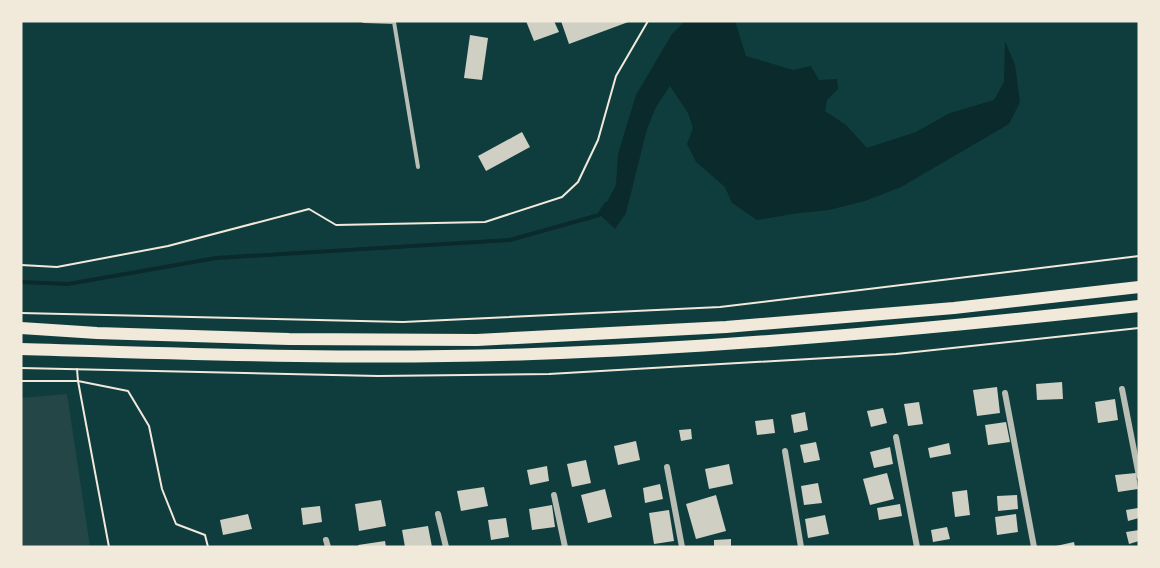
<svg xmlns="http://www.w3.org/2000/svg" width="1160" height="568" viewBox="0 0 1160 568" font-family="Mulish,sans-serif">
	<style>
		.green { fill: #244646 }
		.water { fill: #0a2a2b }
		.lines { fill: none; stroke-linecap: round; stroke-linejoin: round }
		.stream { stroke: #0a2a2b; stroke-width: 4 }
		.building { fill: #cfcfc3 }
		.path { stroke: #f1e9da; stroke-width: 2 }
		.service { stroke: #b8beb3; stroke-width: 4 }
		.minor { stroke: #b8beb3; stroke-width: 6 }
		.trunk { stroke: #f1e9da; stroke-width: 12 }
	</style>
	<rect width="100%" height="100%" fill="#0f3d3e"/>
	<path class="green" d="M 67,394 L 90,547 L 21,547 L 21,398 Z"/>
	<path class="water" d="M 685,21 L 735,21 L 746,56 L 793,70 L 811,66 L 819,80 L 837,79 L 838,89 L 827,100 L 825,111 L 846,125 L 867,148 L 916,132 L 950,113 L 994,100 L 1004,82 L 1005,41 L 1015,65 L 1020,102 L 1009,124 L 901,187 L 865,201 L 829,210 L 792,214 L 757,220 L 732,203 L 725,187 L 696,162 L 687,144 L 693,128 L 688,113 L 670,86 L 656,107 L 647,129 L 626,213 L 615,229 L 600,215 L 616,185 L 618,154 L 636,95 L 672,34 Z"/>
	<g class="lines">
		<path class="stream" d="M 21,282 L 68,284 L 216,258 L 510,240 L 599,215 L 606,204"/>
	</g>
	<g class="building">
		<path d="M 526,21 L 554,21 L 559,32 L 534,41 Z"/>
		<path d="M 561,21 L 631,21 L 569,44 Z"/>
		<path d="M 470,35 L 488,38 L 482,80 L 464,78 Z"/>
		<path d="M 522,132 L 530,147 L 486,171 L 478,156 Z"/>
		<path d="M 1062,382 L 1063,399 L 1037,400 L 1036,384 Z"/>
		<path d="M 997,387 L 1000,413 L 977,416 L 973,390 Z"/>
		<path d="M 1115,399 L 1118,420 L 1098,423 L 1095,402 Z"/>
		<path d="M 919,402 L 923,424 L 908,426 L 904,404 Z"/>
		<path d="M 883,408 L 887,423 L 871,427 L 867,411 Z"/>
		<path d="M 805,412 L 808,430 L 794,433 L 791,415 Z"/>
		<path d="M 773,419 L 775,433 L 757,435 L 755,421 Z"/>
		<path d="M 1006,422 L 1010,442 L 988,445 L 985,425 Z"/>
		<path d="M 691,429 L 692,439 L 681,441 L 679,430 Z"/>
		<path d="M 636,441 L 640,460 L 618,465 L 614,446 Z"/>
		<path d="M 816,442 L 820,460 L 804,463 L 800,445 Z"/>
		<path d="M 949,443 L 951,454 L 930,458 L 928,448 Z"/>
		<path d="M 890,447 L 893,464 L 874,468 L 870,452 Z"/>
		<path d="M 586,460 L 591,483 L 572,487 L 567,464 Z"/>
		<path d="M 729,464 L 733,484 L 709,489 L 705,469 Z"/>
		<path d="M 547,466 L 549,481 L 530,485 L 527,470 Z"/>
		<path d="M 887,473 L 894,499 L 870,505 L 863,479 Z"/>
		<path d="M 1136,473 L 1138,489 L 1118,492 L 1115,475 Z"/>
		<path d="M 818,483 L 822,503 L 804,505 L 801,486 Z"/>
		<path d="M 660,484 L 663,499 L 645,503 L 643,488 Z"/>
		<path d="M 484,487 L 488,506 L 461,511 L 457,491 Z"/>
		<path d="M 605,489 L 612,517 L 588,523 L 581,495 Z"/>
		<path d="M 967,490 L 970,515 L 955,517 L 952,492 Z"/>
		<path d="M 716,495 L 726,531 L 696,539 L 686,504 Z"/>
		<path d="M 1017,495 L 1018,509 L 998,511 L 997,496 Z"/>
		<path d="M 381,500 L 386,526 L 359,531 L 355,504 Z"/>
		<path d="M 900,504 L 902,516 L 879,520 L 877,508 Z"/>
		<path d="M 552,505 L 555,527 L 532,530 L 529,509 Z"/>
		<path d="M 320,506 L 322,522 L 303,525 L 301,508 Z"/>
		<path d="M 1138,508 L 1139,518 L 1128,521 L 1126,510 Z"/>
		<path d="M 669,510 L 674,541 L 654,544 L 649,513 Z"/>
		<path d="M 248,514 L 252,529 L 223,535 L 220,520 Z"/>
		<path d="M 1016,514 L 1018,532 L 997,535 L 995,517 Z"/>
		<path d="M 825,515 L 829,534 L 808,538 L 805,519 Z"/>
		<path d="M 506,518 L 509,537 L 491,540 L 488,520 Z"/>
		<path d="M 428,526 L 432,547 L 405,547 L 402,530 Z"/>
		<path d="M 947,527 L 950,539 L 933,542 L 931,530 Z"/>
		<path d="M 1139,530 L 1139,541 L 1129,544 L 1126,532 Z"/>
		<path d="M 731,539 L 731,547 L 714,547 L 714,540 Z"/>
		<path d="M 385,541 L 386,547 L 359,547 L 358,545 Z"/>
		<path d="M 1074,542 L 1075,547 L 1056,547 L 1056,546 Z"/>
	</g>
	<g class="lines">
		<g class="path">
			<path d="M 21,265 L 57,267 L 168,246 L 309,209 L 336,225 L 485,222 L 562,197 L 578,182 L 598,140 L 616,76 L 648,21"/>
			<path d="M 21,313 L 403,322 L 720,307 L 1139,256"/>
			<path d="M 21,368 L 378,376 L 549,374 L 896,354 L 1139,328"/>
			<path d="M 77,369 L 78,381 L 128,391 L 149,426 L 162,489 L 176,524 L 205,535 L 208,547"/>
			<path d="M 21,381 L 78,381 L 109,547"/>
		</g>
		<path class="service" d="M 364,21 L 394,22 L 418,167"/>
		<g class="minor">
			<path d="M 1122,389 L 1139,476"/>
			<path d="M 1005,393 L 1034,547"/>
			<path d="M 896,437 L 917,547"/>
			<path d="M 785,451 L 801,547"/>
			<path d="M 667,467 L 682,547"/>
			<path d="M 554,495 L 565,547"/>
			<path d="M 438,514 L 446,547"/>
			<path d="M 326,540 L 328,547"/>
		</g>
		<g class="trunk">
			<path d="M 21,328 L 97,333 L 289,339 L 477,340 L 726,327 L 954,308 L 1139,287"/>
			<path d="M 21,349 C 192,354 362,360 533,354 C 736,347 938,328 1139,306"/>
		</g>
	</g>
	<rect width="1160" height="568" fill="none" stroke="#f1e9da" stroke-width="45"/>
</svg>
